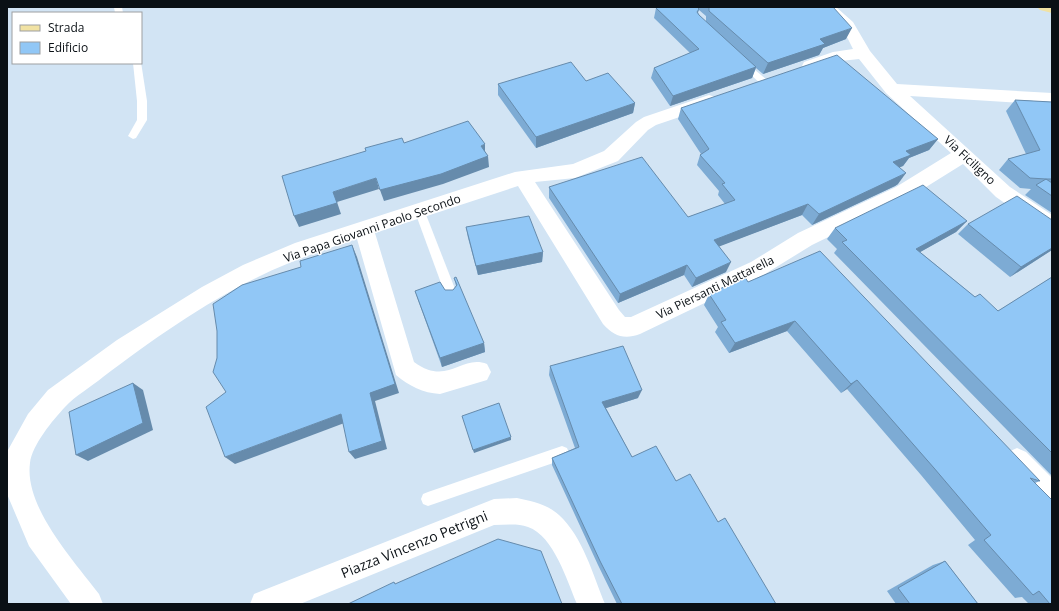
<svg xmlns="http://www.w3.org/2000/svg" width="1059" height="611" viewBox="0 0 1059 611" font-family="'Open Sans',sans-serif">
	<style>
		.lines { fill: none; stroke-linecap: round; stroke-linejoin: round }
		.service { fill: #fff; fill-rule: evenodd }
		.minor { fill: #fff; fill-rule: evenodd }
		.primary { fill: #f1e2a3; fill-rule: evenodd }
		.wall { fill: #7dabd4; fill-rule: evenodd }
		.shaded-wall { fill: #668bac }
		.building { fill: #91c7f6; stroke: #668bac }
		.labels { text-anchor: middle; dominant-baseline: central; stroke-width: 3; stroke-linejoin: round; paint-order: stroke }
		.street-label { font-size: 12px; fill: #0a1015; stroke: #fff }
		.near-street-label { font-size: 14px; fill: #0a1015; stroke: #fff }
	</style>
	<rect width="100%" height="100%" fill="#d2e4f4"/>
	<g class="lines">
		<g class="service">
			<path d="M 114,7 L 122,7 L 123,13 L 115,13 Z"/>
			<path d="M 743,60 L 767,80 L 767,84 L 761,84 L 740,65 L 740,61 Z"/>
			<path d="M 141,62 L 147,101 L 147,120 L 136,138 L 133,139 L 128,136 L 137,120 L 137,101 L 133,63 Z"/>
			<path d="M 420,208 L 425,212 L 457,294 L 455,298 L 451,299 L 447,298 L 445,294 L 415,212 Z"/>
			<path d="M 562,446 L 567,448 L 569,453 L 567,458 L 562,460 L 428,506 L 423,504 L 421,499 L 423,494 L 428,492 Z"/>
		</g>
		<g class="minor">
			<path d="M 819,7 L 836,7 L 853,22 L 870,51 L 897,84 L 1052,93 L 1052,105 L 910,96 L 1010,187 L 1052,215 L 1052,233 L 1045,231 L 996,197 L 963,164 L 910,197 L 812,245 L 765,274 L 640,334 C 624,340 614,336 603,324 L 518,186 L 375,233 L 414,362 C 448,387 461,354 487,364 L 491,372 L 487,380 L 440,394 C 423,393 409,386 396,375 L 357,239 C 323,250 290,261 258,277 C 206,302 149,342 103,377 C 91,387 75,396 65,407 C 53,420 32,445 30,463 C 24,507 74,561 99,594 L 103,604 L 71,604 L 29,546 L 7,494 L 8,450 L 28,414 L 48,390 L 117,340 L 202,287 L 243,265 L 295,243 L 515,172 L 573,164 L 604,151 L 636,122 L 644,117 L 703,97 L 709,95 L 715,97 L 718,101 L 715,105 L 656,125 L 648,130 L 618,161 L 575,178 L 535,182 L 619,310 L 625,317 L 631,317 L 751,262 L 798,233 L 896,187 L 951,153 L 886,93 L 859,59 L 841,61 L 810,71 L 804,70 L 802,66 L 804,62 L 833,52 L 853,49 L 842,27 Z"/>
			<path d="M 1017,448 L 1026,452 L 1052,478 L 1052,508 C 1033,500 1012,480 1004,461 L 1008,452 Z"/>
			<path d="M 517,498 C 531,501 547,504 559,515 C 583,537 593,575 605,604 L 577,604 C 567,581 554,536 528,527 C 517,523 506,525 494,525 L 300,604 L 250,604 L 254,594 L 264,590 L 494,499 Z"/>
		</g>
		<path class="primary" d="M 1037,7 L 1052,7 L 1052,13 L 1040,10 Z"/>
	</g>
	<g class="wall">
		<path d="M 658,7 L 833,7 L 846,39 L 823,48 L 819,55 L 763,74 L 756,68 L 752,78 L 670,106 L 651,78 L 654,68 L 690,53 L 654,18 L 656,8 ZM 699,10 L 706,16 L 706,22 L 699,15 L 698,13 Z"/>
		<path d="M 586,81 L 635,103 L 633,113 L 536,148 L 498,95 L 498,84 Z"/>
		<path d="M 1015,100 L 1052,102 L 1052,213 L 1025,195 L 1031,189 L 1020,188 L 999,170 L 1008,159 L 1026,154 L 1006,111 Z"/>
		<path d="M 681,108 L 938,139 L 929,150 L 909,158 L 903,166 L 899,167 L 898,184 L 895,186 L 812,225 L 802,215 L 719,246 L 726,272 L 692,287 L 684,275 L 618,303 L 549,198 L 549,187 L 688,217 L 725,204 L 718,195 L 719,191 L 697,165 L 700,155 L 701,154 L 678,119 Z"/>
		<path d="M 967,221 L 956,232 L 920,252 L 975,297 L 998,311 L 1052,277 L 1052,476 L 834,253 L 837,249 L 827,239 L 835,228 Z"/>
		<path d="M 968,224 L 1052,250 L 1010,277 L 958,234 Z"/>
		<path d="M 466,227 L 543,252 L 542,262 L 478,275 L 468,238 Z"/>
		<path d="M 454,278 L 484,343 L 485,352 L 442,367 L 418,300 L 415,291 L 453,290 L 456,286 Z"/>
		<path d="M 748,282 L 1040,481 L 1035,483 L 1052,604 L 1029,604 L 1022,597 L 1015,598 L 968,545 L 975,540 L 921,475 L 847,389 L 841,393 L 787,331 L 729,353 L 715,332 L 718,327 L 704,305 L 709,294 Z"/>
		<path d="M 550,366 L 638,398 L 606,408 L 632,457 L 676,481 L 718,522 L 776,604 L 617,604 L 598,565 L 552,465 L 552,458 L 575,448 L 549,375 Z"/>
		<path d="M 945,561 L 978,604 L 896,604 L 887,591 L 933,565 Z"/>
	</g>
	<g class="shaded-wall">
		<path d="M 852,28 L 846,39 L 823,48 L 819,55 L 763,74 L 768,63 L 820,39 Z"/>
		<path d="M 756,67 L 752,78 L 670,106 L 673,96 Z"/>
		<path d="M 635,103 L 633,113 L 536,148 L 536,137 Z"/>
		<path d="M 938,139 L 929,150 L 909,158 L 903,166 L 886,173 L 893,162 L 906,151 Z"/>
		<path d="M 485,144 L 485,155 L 481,146 Z"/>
		<path d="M 488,156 L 489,167 L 443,184 L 384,201 L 380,190 Z"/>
		<path d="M 906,173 L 898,184 L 895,186 L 812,225 L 819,214 Z"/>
		<path d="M 376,178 L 379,189 L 337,202 L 341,214 L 299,227 L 294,216 L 333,192 Z"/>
		<path d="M 808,204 L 802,215 L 710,250 L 714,240 Z"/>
		<path d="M 967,221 L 956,232 L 906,260 L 916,249 Z"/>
		<path d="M 352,245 L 357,257 L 399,393 L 375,401 L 387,449 L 355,459 L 349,452 L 370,393 Z"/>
		<path d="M 1052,248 L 1052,250 L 1010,277 L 1021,267 Z"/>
		<path d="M 543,252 L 542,262 L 478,275 L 476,266 Z"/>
		<path d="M 731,262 L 726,272 L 692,287 L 696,278 Z"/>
		<path d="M 687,265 L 684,275 L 618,303 L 620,294 Z"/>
		<path d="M 795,321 L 787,331 L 729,353 L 735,343 Z"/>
		<path d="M 484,343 L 485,352 L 442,367 L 440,358 Z"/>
		<path d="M 857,380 L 847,389 L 841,393 L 851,384 Z"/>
		<path d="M 133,383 L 143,390 L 153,430 L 88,461 L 76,455 Z"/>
		<path d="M 642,390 L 638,398 L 600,410 L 602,402 Z"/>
		<path d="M 341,414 L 347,422 L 235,464 L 225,457 Z"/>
		<path d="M 511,437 L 511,440 L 474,453 L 473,450 Z"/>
	</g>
	<g class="building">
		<path d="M 658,7 L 697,7 L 699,9 L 697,12 L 699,15 L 756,67 L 673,96 L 654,68 L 699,49 L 656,8 Z"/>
		<path d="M 709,7 L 833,7 L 852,28 L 820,39 L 825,44 L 768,63 L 709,11 Z"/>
		<path d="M 837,55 L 938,139 L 906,151 L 911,155 L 893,162 L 906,173 L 819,214 L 808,204 L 714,240 L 731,262 L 696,278 L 687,265 L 620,294 L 549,187 L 642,157 L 688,217 L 735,200 L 722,184 L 725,183 L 700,155 L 709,149 L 681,108 Z"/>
		<path d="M 571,62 L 586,81 L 608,73 L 635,103 L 536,137 L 498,84 Z"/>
		<path d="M 1015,100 L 1052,102 L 1052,179 L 1046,179 L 1052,183 L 1052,196 L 1036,185 L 1046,179 L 1030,178 L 1008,159 L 1040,150 Z"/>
		<path d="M 468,121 L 485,144 L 481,146 L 488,156 L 441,174 L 380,190 L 376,178 L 333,192 L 337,203 L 294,216 L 282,176 L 366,151 L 365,148 L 402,138 L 404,143 Z"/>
		<path d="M 923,185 L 967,221 L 916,249 L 975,297 L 980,294 L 998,311 L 1052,277 L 1052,453 L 842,242 L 847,240 L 835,228 Z"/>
		<path d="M 1017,196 L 1052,220 L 1052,248 L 1021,267 L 968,224 Z"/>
		<path d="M 529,216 L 543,252 L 476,266 L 466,227 Z"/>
		<path d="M 352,245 L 395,384 L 370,393 L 382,441 L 349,452 L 341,414 L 225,457 L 206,407 L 226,392 L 213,372 L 217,358 L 217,331 L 213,304 L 242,285 L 301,267 L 300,261 Z"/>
		<path d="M 820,251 L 1040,481 L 1030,478 L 1052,500 L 1052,604 L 1050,604 L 1039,591 L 1033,595 L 984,540 L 991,535 L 934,468 L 857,380 L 851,384 L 795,321 L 735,343 L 721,322 L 726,320 L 709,294 L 745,277 L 748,282 Z"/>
		<path d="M 456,277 L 484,343 L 440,358 L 415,291 L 440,282 L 445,290 L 453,290 L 457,285 L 454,278 Z"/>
		<path d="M 623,346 L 642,390 L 602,402 L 632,457 L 656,446 L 676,481 L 690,474 L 718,522 L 725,518 L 776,604 L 622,604 L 600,561 L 552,458 L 579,447 L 550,366 Z"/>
		<path d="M 133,383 L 143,423 L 76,455 L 69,412 Z"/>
		<path d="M 499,403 L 511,437 L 473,450 L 462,416 Z"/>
		<path d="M 498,539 L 541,551 L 562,604 L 348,604 L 394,582 L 395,584 Z"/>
		<path d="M 945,561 L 978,604 L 910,604 L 898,588 Z"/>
	</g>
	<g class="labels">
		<g class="street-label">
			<text transform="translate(970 160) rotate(43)">Via Ficiligno</text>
			<text transform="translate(372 228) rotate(-19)">Via Papa Giovanni Paolo Secondo</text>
			<text transform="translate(715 287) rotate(-26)">Via Piersanti Mattarella</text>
		</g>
		<g class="near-street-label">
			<text transform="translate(414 544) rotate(-22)">Piazza Vincenzo Petrigni</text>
		</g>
	</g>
	<rect width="1059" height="611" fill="none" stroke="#0a1015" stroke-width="16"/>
	<rect x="12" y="12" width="130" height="52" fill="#ffffff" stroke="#9d9fa1"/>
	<rect x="20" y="25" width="20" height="6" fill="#f1e2a3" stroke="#9d9fa1"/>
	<text x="48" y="32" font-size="12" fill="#0a1015">Strada</text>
	<rect x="20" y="42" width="20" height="12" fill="#91c7f6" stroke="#9d9fa1"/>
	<text x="48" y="52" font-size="12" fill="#0a1015">Edificio</text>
</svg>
